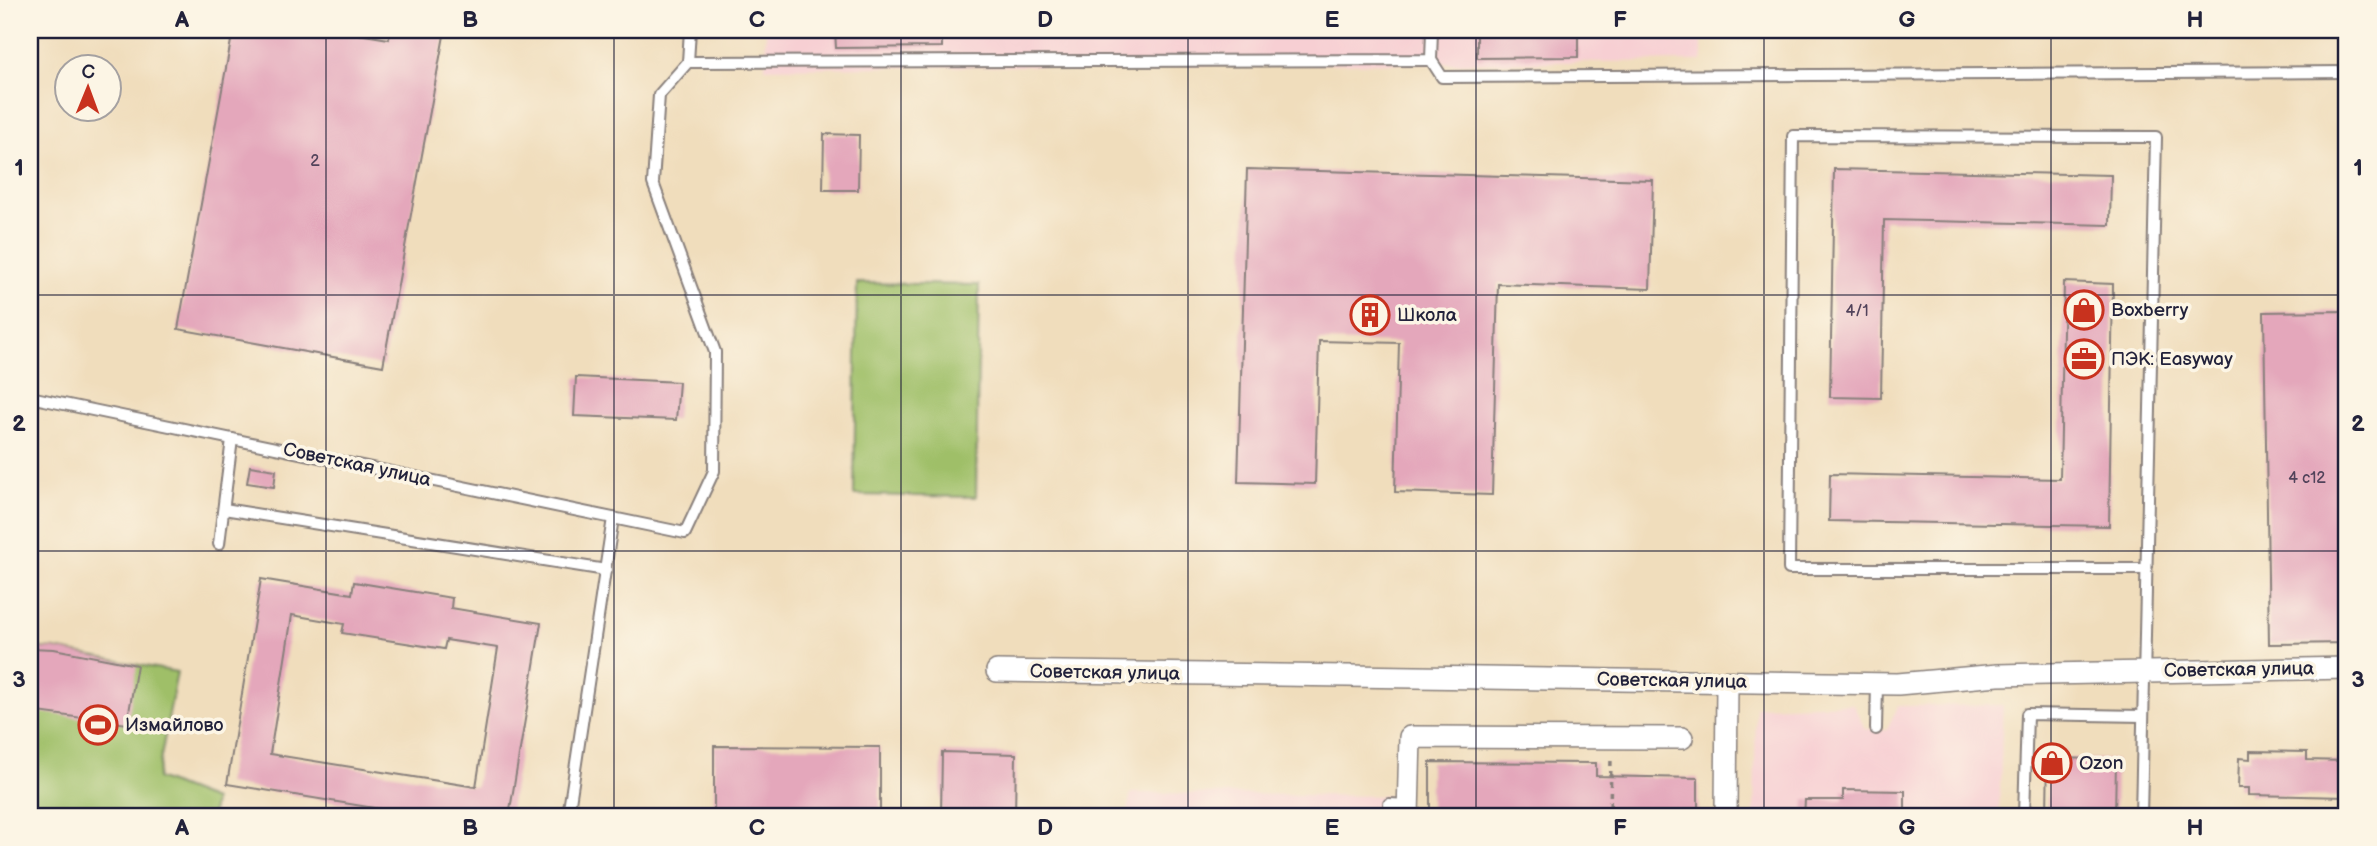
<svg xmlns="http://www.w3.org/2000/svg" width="2377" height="846" viewBox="0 0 2377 846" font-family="'Balsamiq Sans',sans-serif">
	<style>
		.built { fill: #f7cfd3 }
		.green { fill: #9fbf68; stroke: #607052; stroke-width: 2 }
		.building { fill: #e4a7bb; fill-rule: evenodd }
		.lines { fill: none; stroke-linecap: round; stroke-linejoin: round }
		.lane-casing { stroke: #89807c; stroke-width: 14 }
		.street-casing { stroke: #89807c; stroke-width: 24 }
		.path { stroke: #89807c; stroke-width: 3.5; stroke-dasharray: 5 5; stroke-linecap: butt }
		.lane { stroke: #fff; stroke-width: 10 }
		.street { stroke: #fff; stroke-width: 21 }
		.grid { fill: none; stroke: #22223b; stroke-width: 2; stroke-opacity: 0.55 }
		.labels { text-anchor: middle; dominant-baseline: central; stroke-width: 7; stroke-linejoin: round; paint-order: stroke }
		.number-label { font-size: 16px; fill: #52435b }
		.poi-label { font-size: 19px; fill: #22223b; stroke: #fcf5e5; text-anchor: start }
		.street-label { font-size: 19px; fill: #22223b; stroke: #fcf5e5 }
		.neatline { fill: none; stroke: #22223b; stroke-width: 2.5 }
		.grid-label { font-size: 23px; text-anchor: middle; font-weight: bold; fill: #22223b }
	</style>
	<rect width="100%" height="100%" fill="#fcf5e5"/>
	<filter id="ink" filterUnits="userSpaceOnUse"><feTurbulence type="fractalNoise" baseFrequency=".0143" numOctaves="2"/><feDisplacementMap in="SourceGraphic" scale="14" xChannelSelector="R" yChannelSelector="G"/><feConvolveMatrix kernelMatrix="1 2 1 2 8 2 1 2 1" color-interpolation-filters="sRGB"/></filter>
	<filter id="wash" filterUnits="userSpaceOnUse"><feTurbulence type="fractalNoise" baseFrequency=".00686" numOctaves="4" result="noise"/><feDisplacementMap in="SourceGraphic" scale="28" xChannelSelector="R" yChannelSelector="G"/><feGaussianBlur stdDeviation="1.57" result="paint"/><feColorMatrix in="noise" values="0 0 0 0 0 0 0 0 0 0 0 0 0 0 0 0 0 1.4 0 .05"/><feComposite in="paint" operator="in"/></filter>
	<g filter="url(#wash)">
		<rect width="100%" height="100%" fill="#f0ddbc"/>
		<g class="built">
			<path d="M 766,30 L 1702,30 L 1702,61 L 765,68 Z"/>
			<path d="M 1853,704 L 1865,729 L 1887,729 L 1898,706 L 2003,705 L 1999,816 L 1754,816 L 1756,707 Z"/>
			<path d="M 1131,793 L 1389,796 L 1388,816 L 1126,816 Z"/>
		</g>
		<g class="green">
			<path d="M 857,283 L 979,285 L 976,497 L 854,495 Z"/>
			<path d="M 30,648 L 54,649 L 177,672 L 157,778 L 214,800 L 212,816 L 30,816 Z"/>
		</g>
		<g id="blocks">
			<g class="building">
				<path d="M 233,30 L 334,30 L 389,39 L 390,30 L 445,30 L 383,366 L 178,329 Z"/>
				<path d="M 835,30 L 942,30 L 942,47 L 836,48 Z"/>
				<path d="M 1477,30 L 1578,30 L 1578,57 L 1477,58 Z"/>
				<path d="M 824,134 L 859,135 L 858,190 L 823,190 Z"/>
				<path d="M 1247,169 L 1653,180 L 1650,289 L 1498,284 L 1492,495 L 1395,492 L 1399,343 L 1319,341 L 1315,484 L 1238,482 Z"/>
				<path d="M 1834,169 L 2111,175 L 2110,225 L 1884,220 L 1881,398 L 1830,397 Z"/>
				<path d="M 2064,282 L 2113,284 L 2109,526 L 1829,521 L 1830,474 L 2060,479 Z"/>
				<path d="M 2347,311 L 2347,643 L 2269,644 L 2264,312 Z"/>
				<path d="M 576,377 L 679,382 L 676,420 L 574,416 Z"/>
				<path d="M 250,466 L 276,470 L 274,487 L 247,483 Z"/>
				<path d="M 261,579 L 352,594 L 354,582 L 452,598 L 451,608 L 541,623 L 509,816 L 423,816 L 227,784 ZM 292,615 L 344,624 L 342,633 L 444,649 L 446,640 L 498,648 L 476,787 L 270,754 Z"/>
				<path d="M 30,648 L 54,649 L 137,665 L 127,724 L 30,711 Z"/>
				<path d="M 714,746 L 880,747 L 880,816 L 714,815 Z"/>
				<path d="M 2048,749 L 2066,750 L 2065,758 L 2116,760 L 2115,816 L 2047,816 Z"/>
				<path d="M 2250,751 L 2307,752 L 2307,760 L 2347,761 L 2347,797 L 2249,795 L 2249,788 L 2238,788 L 2239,758 L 2250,759 Z"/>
				<path d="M 942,752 L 1016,754 L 1015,816 L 941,816 Z"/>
				<path d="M 1430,762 L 1596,763 L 1596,776 L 1698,778 L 1698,816 L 1430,816 Z"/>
				<path d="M 1843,790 L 1905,791 L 1905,816 L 1804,816 L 1805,800 L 1843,800 Z"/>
			</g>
		</g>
	</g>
	<g filter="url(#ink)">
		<use href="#blocks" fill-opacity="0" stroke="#89807c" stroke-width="2"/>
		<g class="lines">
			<g class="lane-casing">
				<g id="lane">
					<path d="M 690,30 L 688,62 L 1431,60 L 1432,30"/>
					<path d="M 1431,60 L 1442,77 L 2347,72"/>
					<path d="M 30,397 L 685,533 L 714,471 L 715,352 L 653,183 L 659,95 L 688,62"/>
					<path d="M 224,509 L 606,570"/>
					<path d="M 219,544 L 232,439"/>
					<path d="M 1876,729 L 1877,684"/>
					<path d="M 1389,804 L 1409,805"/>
					<path d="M 568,816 L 613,518"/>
					<path d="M 2024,816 L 2027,714 L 2143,716"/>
					<path d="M 2141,816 L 2156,137 L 1793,136 L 1789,569 L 2146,569"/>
				</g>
			</g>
			<g class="street-casing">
				<g id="street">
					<path d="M 997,671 L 1898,684 L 1998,675 L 2347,668"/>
					<path d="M 1408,816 L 1410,737 L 1682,738"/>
					<path d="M 1726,816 L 1727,682"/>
				</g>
			</g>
			<path class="path" d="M 1610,816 L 1611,757"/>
			<use href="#lane" class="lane"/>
			<use href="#street" class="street"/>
		</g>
	</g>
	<path class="grid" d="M 326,30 L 326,816M 614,30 L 614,816M 901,30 L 901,816M 1188,30 L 1188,816M 1476,30 L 1476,816M 1764,30 L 1764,816M 2051,30 L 2051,816M 30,295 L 2347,295M 30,551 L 2347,551"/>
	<defs>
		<g id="shop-ring" transform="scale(2.0125)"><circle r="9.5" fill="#fcf5e5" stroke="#c8321e" stroke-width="1.5"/><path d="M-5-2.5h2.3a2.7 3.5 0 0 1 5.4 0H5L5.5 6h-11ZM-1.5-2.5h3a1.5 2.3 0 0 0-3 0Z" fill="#c8321e"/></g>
		<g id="building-ring" transform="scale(2.0125)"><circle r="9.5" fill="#fcf5e5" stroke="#c8321e" stroke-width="1.5"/><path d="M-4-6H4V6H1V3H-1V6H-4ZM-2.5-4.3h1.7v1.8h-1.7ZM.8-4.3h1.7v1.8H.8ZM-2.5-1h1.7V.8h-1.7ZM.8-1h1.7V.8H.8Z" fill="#c8321e"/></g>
		<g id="office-ring" transform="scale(2.0125)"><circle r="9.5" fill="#fcf5e5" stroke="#c8321e" stroke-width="1.5"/><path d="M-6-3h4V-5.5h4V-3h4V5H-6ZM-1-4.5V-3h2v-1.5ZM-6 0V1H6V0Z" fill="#c8321e"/></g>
		<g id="stadium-ring" transform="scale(2.0125)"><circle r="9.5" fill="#fcf5e5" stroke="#c8321e" stroke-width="1.5"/><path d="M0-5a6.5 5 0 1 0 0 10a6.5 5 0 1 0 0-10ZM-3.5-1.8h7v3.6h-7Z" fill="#c8321e"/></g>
	</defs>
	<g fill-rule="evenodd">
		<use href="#shop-ring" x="2084" y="310"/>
		<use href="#building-ring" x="1370" y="315"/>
		<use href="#office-ring" x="2084" y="359"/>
		<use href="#stadium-ring" x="98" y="725"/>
		<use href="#shop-ring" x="2052" y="763"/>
	</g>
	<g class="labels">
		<g class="number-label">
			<text x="315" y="161">2</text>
			<text x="1857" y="311">4/1</text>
			<text x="2307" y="478">4 с12</text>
		</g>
		<g class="poi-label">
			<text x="2111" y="310">Boxberry</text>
			<text x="1397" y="315">Школа</text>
			<text x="2111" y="359">ПЭК: Easyway</text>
			<text x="125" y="725">Измайлово</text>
			<text x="2079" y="763">Ozon</text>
		</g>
		<g class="street-label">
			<text transform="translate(357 465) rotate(12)">Советская улица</text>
			<text transform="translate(2239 670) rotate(-1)">Советская улица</text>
			<text transform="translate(1105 673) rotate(1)">Советская улица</text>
			<text transform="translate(1672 681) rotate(1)">Советская улица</text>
		</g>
	</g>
	<rect width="2377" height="846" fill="none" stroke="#fcf5e5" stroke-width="77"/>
	<g transform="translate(88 88) rotate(1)"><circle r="33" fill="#fcf5e5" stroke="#a5a1a1" stroke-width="2"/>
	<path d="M0-5L12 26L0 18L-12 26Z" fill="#c8321e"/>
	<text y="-10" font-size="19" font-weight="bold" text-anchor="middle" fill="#22223b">С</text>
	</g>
	<rect x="38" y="38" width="2300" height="770" class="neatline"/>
	<g class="grid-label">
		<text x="182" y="27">A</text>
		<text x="470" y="27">B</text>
		<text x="757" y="27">C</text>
		<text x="1045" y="27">D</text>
		<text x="1332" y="27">E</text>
		<text x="1620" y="27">F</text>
		<text x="1907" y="27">G</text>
		<text x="2195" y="27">H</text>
		<text x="19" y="175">1</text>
		<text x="2358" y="175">1</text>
		<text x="19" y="431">2</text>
		<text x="2358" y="431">2</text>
		<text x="19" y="687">3</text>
		<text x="2358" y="687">3</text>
		<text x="182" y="835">A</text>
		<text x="470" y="835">B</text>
		<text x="757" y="835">C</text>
		<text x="1045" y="835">D</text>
		<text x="1332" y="835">E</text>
		<text x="1620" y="835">F</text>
		<text x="1907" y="835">G</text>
		<text x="2195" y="835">H</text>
	</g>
</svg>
